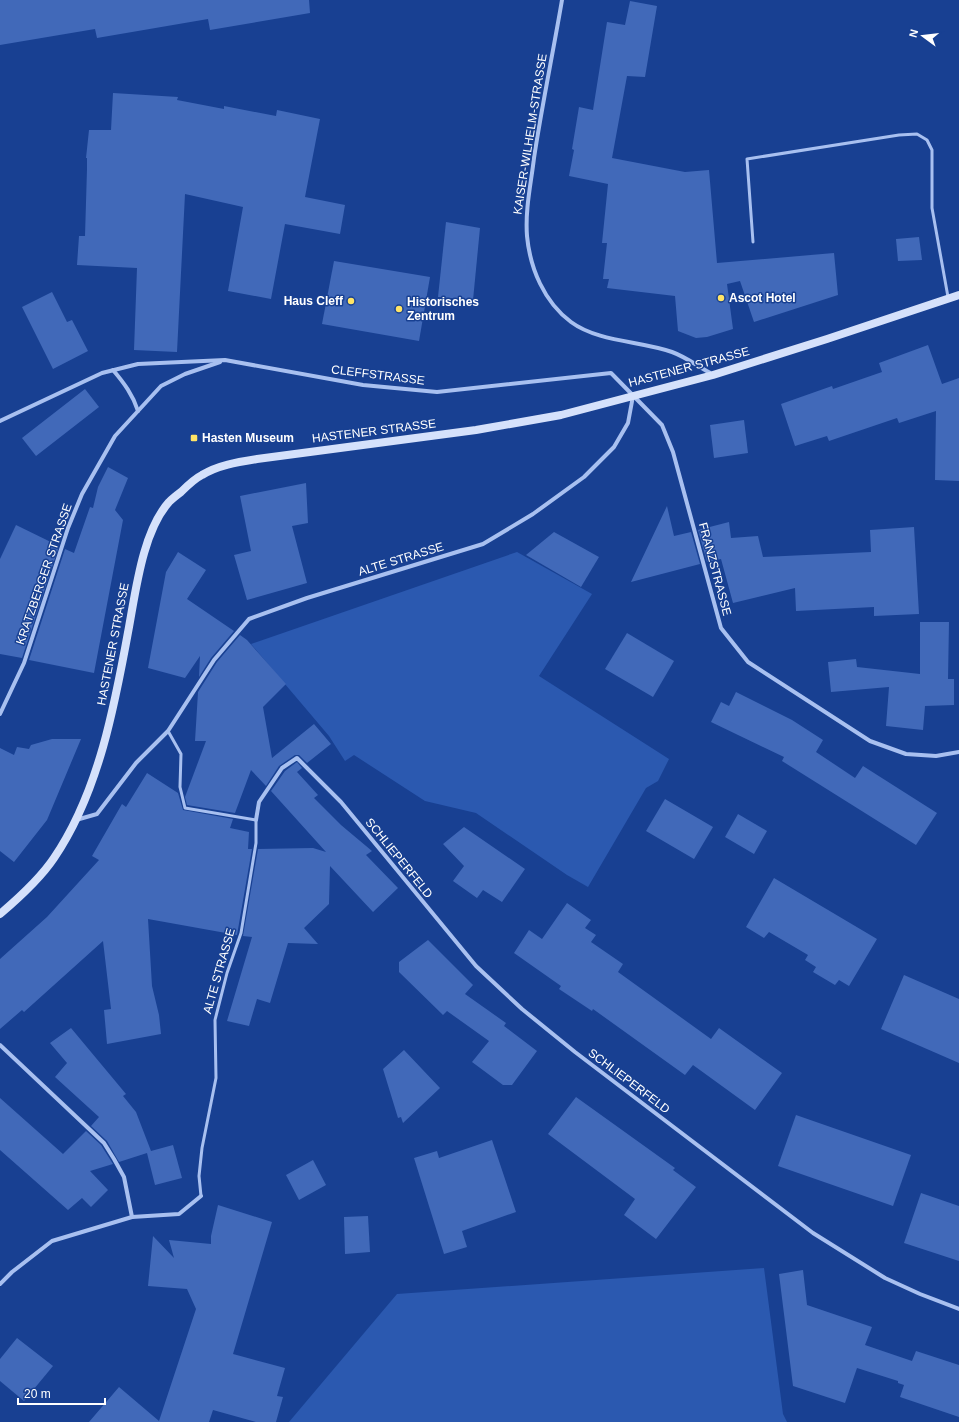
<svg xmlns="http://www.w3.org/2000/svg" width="959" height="1422" viewBox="0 0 959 1422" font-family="Arial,sans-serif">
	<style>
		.green { fill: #2b59b0 }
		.building { fill: #4169b9 }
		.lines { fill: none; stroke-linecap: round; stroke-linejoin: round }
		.lane { stroke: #a8c0f0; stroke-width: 3 }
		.street { stroke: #a8c0f0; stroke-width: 4 }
		.secondary { stroke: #d5e1fb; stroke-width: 8 }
		.poi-dot { fill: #ffe466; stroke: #184092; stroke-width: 1.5 }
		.labels { text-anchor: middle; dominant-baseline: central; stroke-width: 3; stroke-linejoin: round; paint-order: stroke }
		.street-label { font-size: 12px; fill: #fff; stroke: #184092 }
		.poi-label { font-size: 12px; font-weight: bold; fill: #fff; stroke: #184092; text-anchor: start }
	</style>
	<rect width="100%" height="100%" fill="#184092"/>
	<g class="green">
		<path d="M 517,552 L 592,594 L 539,676 L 669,759 L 658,781 L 646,788 L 588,887 L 567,875 L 476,813 L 425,801 L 354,755 L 345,761 L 329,736 L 251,644 Z"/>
		<path d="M 764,1268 L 783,1414 L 787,1422 L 289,1422 L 397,1294 Z"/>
	</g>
	<g class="building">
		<path d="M 0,0 L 309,0 L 310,13 L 210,30 L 208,19 L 97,38 L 95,29 L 0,45 Z"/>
		<path d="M 630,1 L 657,6 L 645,77 L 627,76 L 612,158 L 685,172 L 709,170 L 717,263 L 834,253 L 838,295 L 754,322 L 740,281 L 727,284 L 733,329 L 707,337 L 696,338 L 678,331 L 675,296 L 607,288 L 609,279 L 603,279 L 607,243 L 602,243 L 608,184 L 569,176 L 574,150 L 572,149 L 579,107 L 593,110 L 607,22 L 625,25 Z"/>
		<path d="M 113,93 L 178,97 L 177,100 L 224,109 L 224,106 L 276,116 L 277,110 L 320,119 L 305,197 L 345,205 L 340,234 L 285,224 L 271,299 L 228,291 L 243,207 L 185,194 L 177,352 L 134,350 L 137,268 L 77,265 L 79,236 L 85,236 L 87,169 L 87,158 L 86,158 L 89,130 L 111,130 Z"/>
		<path d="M 446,222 L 480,228 L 473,300 L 438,297 Z"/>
		<path d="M 919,237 L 922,260 L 898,261 L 896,239 Z"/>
		<path d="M 334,261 L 430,277 L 419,341 L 322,324 Z"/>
		<path d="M 52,292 L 67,322 L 72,320 L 88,351 L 53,369 L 22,307 Z"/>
		<path d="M 928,345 L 942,384 L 959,378 L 959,481 L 935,480 L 936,411 L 899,423 L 897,418 L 829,441 L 827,436 L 795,446 L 781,404 L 832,386 L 833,389 L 882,372 L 879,363 Z"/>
		<path d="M 85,389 L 99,407 L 36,456 L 22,438 Z"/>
		<path d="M 744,420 L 748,453 L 714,458 L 710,425 Z"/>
		<path d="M 108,467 L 128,478 L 115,510 L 123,520 L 94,673 L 29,660 L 65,549 L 74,553 L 90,507 L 93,508 L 98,487 Z"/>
		<path d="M 306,483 L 308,523 L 292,526 L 307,583 L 247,600 L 234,555 L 251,551 L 240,496 Z"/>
		<path d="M 667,506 L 674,536 L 691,532 L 700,564 L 631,582 Z"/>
		<path d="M 729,522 L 731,538 L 758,536 L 763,557 L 871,552 L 870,530 L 914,527 L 919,614 L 874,616 L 874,607 L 796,611 L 795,588 L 733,603 L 721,559 L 707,562 L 698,530 Z"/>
		<path d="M 16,525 L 59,546 L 22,658 L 0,654 L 0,559 Z"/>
		<path d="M 554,532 L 599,557 L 581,587 L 526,555 Z"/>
		<path d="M 178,552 L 206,570 L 187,599 L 234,631 L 211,658 L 199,677 L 200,656 L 185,678 L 148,668 L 166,572 Z"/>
		<path d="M 920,622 L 949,622 L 948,679 L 954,679 L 954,705 L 925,706 L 923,730 L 886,726 L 889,687 L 831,692 L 828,662 L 856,659 L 857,667 L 920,674 Z"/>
		<path d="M 627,633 L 674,661 L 653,697 L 605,669 Z"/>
		<path d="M 240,635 L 247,640 L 286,684 L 263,707 L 272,758 L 314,724 L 331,744 L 307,763 L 299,755 L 295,755 L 279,766 L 266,786 L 251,770 L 235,813 L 187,805 L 185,797 L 206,741 L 195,741 L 198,692 L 217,662 Z"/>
		<path d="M 736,692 L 792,720 L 823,740 L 816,752 L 855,778 L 863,766 L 937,813 L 916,845 L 782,761 L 784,757 L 711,722 L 721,702 L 729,706 Z"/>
		<path d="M 52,739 L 81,739 L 47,820 L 14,862 L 0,851 L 0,748 L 14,755 L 17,747 L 29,749 L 31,745 Z"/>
		<path d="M 297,762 L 302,768 L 297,772 L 318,795 L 314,798 L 341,825 L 372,851 L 366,855 L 398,888 L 373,912 L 330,866 L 329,904 L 304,928 L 318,944 L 288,943 L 270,1003 L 257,999 L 249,1026 L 227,1021 L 252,937 L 243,936 L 258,849 L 313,848 L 326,852 L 271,791 L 285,771 Z"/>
		<path d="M 147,773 L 178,793 L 183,810 L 233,819 L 230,828 L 249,832 L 248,849 L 252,849 L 237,935 L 148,919 L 152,986 L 159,1015 L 161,1034 L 107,1044 L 104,1010 L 111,1009 L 103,941 L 24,1012 L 22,1010 L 0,1029 L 0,959 L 47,917 L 99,860 L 92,856 L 122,804 L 126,807 Z"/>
		<path d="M 665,799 L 713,827 L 694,859 L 646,831 Z"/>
		<path d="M 738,814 L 767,831 L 754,854 L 725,837 Z"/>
		<path d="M 464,827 L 525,869 L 502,902 L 483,890 L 477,898 L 453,881 L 464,866 L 443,844 Z"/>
		<path d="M 774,878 L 877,939 L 849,986 L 839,980 L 835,985 L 813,972 L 816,967 L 805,960 L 808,955 L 769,932 L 764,938 L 746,927 Z"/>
		<path d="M 567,903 L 591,920 L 585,928 L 596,935 L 591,942 L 623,964 L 618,972 L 711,1039 L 719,1028 L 782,1073 L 755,1110 L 693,1065 L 685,1075 L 593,1009 L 592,1011 L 559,989 L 561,986 L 514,953 L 529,930 L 542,939 Z"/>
		<path d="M 428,940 L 473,985 L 465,994 L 506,1023 L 504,1026 L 537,1051 L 512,1085 L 503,1085 L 472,1062 L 489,1041 L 447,1011 L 443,1015 L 399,972 L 399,962 Z"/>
		<path d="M 904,975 L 959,999 L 959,1063 L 881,1029 Z"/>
		<path d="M 71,1028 L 126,1094 L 123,1096 L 136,1112 L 151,1151 L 173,1145 L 182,1178 L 155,1185 L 147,1153 L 119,1162 L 107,1141 L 91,1126 L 99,1117 L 55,1077 L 67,1063 L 50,1043 Z"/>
		<path d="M 404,1050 L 440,1088 L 403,1123 L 401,1117 L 398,1118 L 383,1069 Z"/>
		<path d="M 576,1097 L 675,1168 L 673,1170 L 696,1187 L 656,1239 L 624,1215 L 635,1199 L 548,1134 Z"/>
		<path d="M 0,1098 L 63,1154 L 86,1131 L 101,1145 L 113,1164 L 90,1171 L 108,1190 L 91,1207 L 82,1198 L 68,1210 L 0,1150 Z"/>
		<path d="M 796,1115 L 911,1155 L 893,1206 L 778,1166 Z"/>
		<path d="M 492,1140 L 516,1212 L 462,1231 L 467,1247 L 444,1254 L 414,1158 L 437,1151 L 439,1158 Z"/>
		<path d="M 313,1160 L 326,1185 L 299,1200 L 286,1175 Z"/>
		<path d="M 921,1193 L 959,1206 L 959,1261 L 904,1243 Z"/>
		<path d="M 218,1205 L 272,1222 L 233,1354 L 285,1368 L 277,1396 L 283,1397 L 276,1422 L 256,1422 L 213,1410 L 209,1422 L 89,1422 L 119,1387 L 159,1421 L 196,1309 L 187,1289 L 148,1286 L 153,1236 L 174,1258 L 169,1240 L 211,1244 L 211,1236 Z"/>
		<path d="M 368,1216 L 370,1252 L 345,1254 L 344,1217 Z"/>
		<path d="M 803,1270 L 807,1305 L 872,1327 L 865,1345 L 912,1361 L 916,1351 L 959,1365 L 959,1417 L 900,1397 L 904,1385 L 898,1383 L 898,1381 L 857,1368 L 845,1403 L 793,1386 L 779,1274 Z"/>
		<path d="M 17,1338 L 53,1366 L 24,1401 L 0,1381 L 0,1359 Z"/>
	</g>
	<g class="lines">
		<g class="lane">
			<path d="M 753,242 L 747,159 L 899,135 L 917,134 L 927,140 L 932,150 L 932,208 L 948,297"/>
			<path d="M 168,731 L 181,754 L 180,787 L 185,808 L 256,820 L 256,843 L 241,933 L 227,973 L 215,1020 L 216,1078 L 202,1148 L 199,1176 L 201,1196"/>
		</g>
		<g class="street">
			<path d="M 562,0 C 553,53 542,105 534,158 C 531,184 525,209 527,236 C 530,268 544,302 571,322 C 598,342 641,341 672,352 C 686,357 699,367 712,374"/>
			<path d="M 113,370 C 124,383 133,395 138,411"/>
			<path d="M 0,421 L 102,373 L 138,364 L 225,360 L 363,385 L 437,392 L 611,373 L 662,425 L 673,452 L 721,628 L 748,662 L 870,741 L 906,754 L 936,756 L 959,752"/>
			<path d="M 0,714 L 24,663 L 68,528 L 82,494 L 115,436 L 161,386 L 185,374 L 220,362"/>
			<path d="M 76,820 L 97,814 L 136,763 L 168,731 L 214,660 L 249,619 L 307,598 L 483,544 L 533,514 L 584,477 L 614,447 L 628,423 L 633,396"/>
			<path d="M 256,820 L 259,802 L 282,768 L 297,758 L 341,802 L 476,966 L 522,1009 L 575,1052 L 813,1233 L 885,1278 L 920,1294 L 959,1309"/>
			<path d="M 0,1045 L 104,1143 L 114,1159 L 124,1177 L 132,1217"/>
			<path d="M 0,1284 L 12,1272 L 52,1241 L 132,1217 L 179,1214 L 201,1196"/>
		</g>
		<path class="secondary" d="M 0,914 C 20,897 40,879 54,858 C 99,792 115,704 129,627 C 136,589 143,531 169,502 C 173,498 177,495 181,492 C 187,486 194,479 202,475 C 218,465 238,462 257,459 L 476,430 L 561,415 L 713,375 L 827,339 L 959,295"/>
	</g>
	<g class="poi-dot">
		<circle cx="721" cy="298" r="4"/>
		<circle cx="351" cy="301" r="4"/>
		<circle cx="399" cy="309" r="4"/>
		<rect x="190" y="434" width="8" height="8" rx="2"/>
	</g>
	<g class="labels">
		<g class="street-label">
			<text transform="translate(530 134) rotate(-81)">KAISER-WILHELM-STRASSE</text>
			<text transform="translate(689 367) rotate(-15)">HASTENER STRASSE</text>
			<text transform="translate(378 375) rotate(7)">CLEFFSTRASSE</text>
			<text transform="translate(374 431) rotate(-7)">HASTENER STRASSE</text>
			<text transform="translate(401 559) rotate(-17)">ALTE STRASSE</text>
			<text transform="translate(715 569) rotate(75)">FRANZSTRASSE</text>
			<text transform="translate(44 574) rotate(-71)">KRATZBERGER STRASSE</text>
			<text transform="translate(113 644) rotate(-79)">HASTENER STRASSE</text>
			<text transform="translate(399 858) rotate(51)">SCHLIEPERFELD</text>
			<text transform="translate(219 971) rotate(-74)">ALTE STRASSE</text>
			<text transform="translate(629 1081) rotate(37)">SCHLIEPERFELD</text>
		</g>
		<g class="poi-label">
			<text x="729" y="298">Ascot Hotel</text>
			<text x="343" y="301" text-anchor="end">Haus Cleff</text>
			<text x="407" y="302">Historisches<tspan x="407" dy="14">Zentrum</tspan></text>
			<text x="202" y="438">Hasten Museum</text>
		</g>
	</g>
	<g transform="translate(923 36) rotate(285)" stroke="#184092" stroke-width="3" paint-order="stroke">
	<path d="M0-3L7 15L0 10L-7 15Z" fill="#ffffff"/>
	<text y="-6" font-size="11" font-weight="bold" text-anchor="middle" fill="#ffffff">N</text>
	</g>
	<path d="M18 1398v6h87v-6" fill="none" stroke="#ffffff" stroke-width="2"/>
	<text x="24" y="1398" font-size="12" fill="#ffffff" stroke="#184092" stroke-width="3" paint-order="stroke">20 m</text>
</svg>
